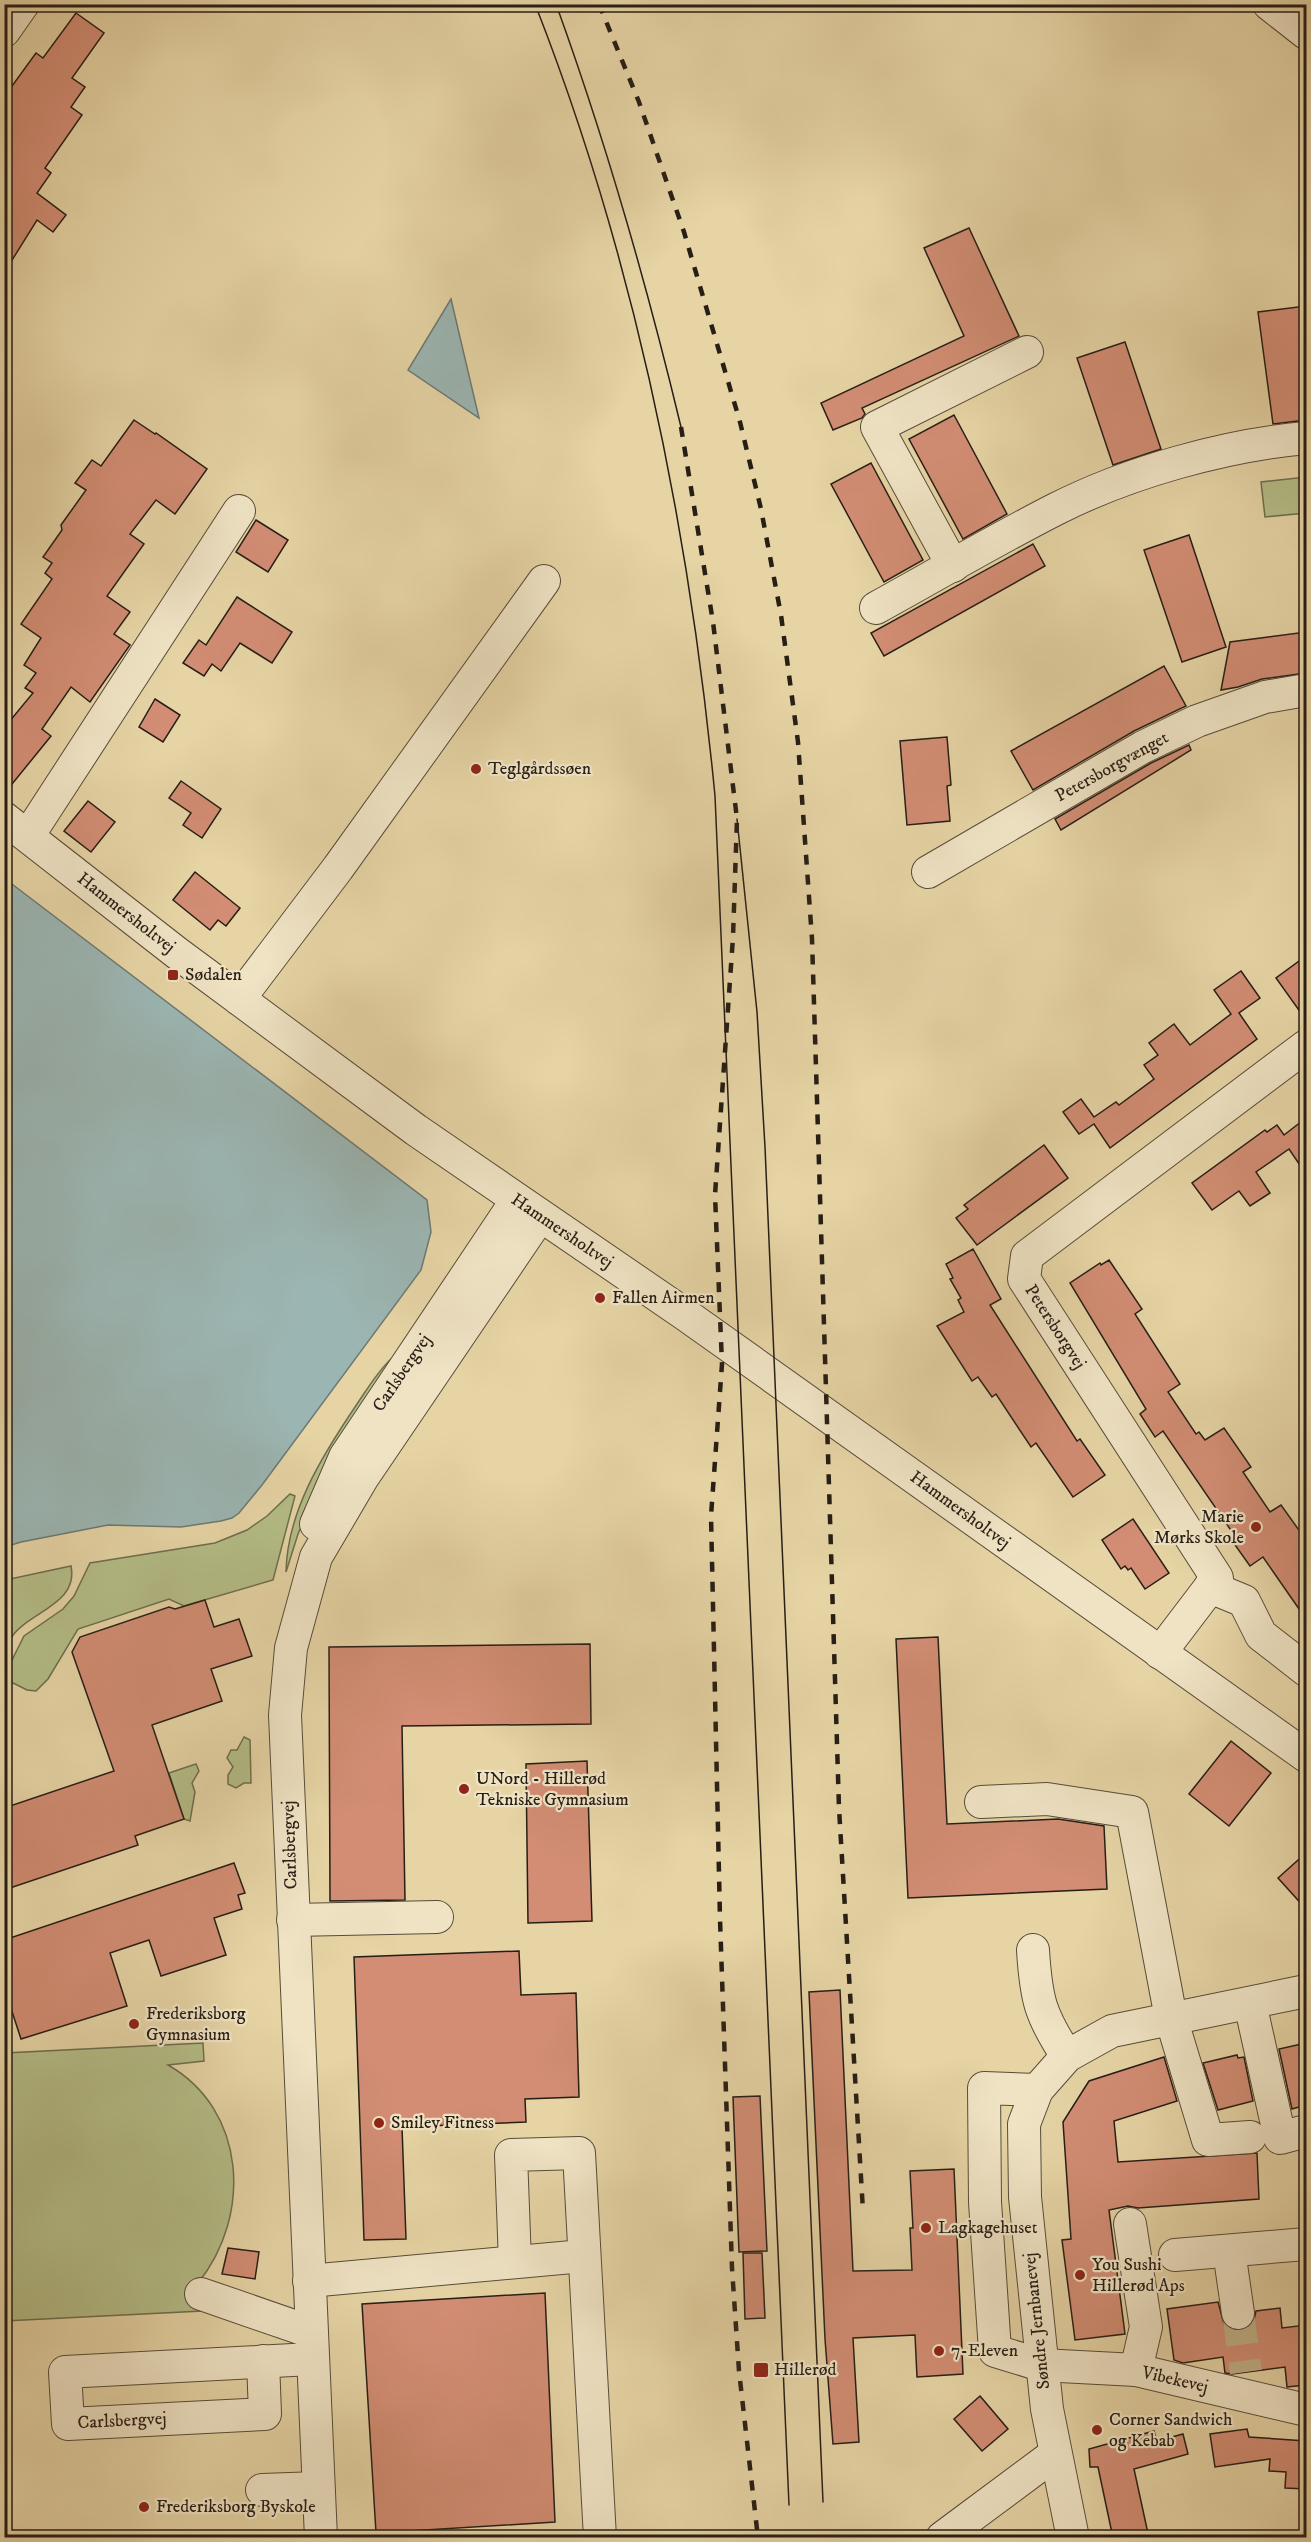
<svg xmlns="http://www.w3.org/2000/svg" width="1311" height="2542" viewBox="0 0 1311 2542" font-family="'IM FELL DW Pica',serif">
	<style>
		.green { fill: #b4bd87; stroke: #6e6e4e; stroke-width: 1.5 }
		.water { fill: #9bb5b2; stroke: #6d7973; stroke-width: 1.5 }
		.building { fill: #d28d74; stroke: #271e15; stroke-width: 1.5 }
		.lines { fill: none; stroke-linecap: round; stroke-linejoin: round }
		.minor-tunnel { stroke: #c0b088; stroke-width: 32; stroke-dasharray: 32 16; stroke-linecap: butt }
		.minor-casing { stroke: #574c39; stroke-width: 34 }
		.minor { stroke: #efe3c4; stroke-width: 32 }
		.tram { stroke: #271e15; stroke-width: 1.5 }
		.rail { stroke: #271e15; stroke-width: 4.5; stroke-dasharray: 10 10; stroke-linecap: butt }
		.poi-dot { fill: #8f2418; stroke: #efe3c4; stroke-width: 2 }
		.labels { text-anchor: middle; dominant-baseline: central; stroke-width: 4.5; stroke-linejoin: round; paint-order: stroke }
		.street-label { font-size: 18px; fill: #271e15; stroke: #efe3c4 }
		.poi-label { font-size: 18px; fill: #271e15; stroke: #efe3c4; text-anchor: start }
	</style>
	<rect width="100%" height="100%" fill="#e6d4a5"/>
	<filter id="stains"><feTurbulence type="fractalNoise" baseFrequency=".00333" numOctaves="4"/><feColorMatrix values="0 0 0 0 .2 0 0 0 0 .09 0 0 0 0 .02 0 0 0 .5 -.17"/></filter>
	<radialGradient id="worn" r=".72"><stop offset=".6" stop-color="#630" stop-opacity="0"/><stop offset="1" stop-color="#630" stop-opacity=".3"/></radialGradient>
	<g class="green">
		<path d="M 1306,477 L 1306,513 L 1265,517 L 1261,482 Z"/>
		<path d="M 391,1359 L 388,1370 L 327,1467 L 298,1534 L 286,1572 C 287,1512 322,1456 355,1407 C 366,1391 377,1372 391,1359 Z"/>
		<path d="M 290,1494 L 295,1496 L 273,1580 L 184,1606 L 169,1599 L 78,1629 L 48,1679 L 36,1691 L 27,1690 L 7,1680 L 10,1664 L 24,1636 L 63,1609 L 74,1596 L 90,1563 L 215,1543 L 247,1530 L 267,1516 Z"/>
		<path d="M 71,1566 C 79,1605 27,1612 11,1638 C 8,1643 6,1650 5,1655 L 5,1580 Z"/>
		<path d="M 244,1737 L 250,1740 L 251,1783 L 244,1783 L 236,1788 L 228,1784 L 228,1775 L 233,1767 L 227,1758 L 231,1750 L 237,1750 Z"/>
		<path d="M 196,1764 L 199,1771 L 192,1783 L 195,1792 L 190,1821 L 184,1819 L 169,1773 Z"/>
		<path d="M 203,2043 L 204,2061 L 168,2065 C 247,2110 252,2216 198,2283 L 202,2311 L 5,2321 L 5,2053 Z"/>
	</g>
	<g class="water">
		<path d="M 451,299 L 479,418 L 408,370 Z"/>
		<path d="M 4,878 L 427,1200 L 431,1232 L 421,1270 L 262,1485 L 239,1513 L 232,1518 L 221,1521 L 181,1527 L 108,1525 L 21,1542 L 5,1547 Z"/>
	</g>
	<g class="building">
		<path d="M 76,13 L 104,33 L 72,78 L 85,87 L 71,107 L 82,115 L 45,168 L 51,173 L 37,193 L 66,215 L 53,232 L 37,220 L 4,273 L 4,97 L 36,53 L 43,58 Z"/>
		<path d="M 969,228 L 1019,336 L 862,408 L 865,414 L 862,418 L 833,430 L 821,403 L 964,336 L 924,248 Z"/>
		<path d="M 1306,306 L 1306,420 L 1273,424 L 1258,312 Z"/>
		<path d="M 1125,342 L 1161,449 L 1113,465 L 1077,358 Z"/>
		<path d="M 954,415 L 1007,514 L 963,539 L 909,439 Z"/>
		<path d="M 134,420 L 155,434 L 156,433 L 207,469 L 175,514 L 156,500 L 130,534 L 144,544 L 107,596 L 130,612 L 114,634 L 130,645 L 90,702 L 71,687 L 42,729 L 51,736 L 4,794 L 4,728 L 33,693 L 25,688 L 36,673 L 24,665 L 41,638 L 21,624 L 52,579 L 45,573 L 52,563 L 43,557 L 62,530 L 61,525 L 86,490 L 75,483 L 92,460 L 101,466 Z"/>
		<path d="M 871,463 L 923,560 L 884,582 L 831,484 Z"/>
		<path d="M 256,520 L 288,540 L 268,572 L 236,552 Z"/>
		<path d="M 1189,535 L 1226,647 L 1182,662 L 1144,550 Z"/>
		<path d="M 1033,544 L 1045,566 L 884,656 L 871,633 Z"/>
		<path d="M 237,597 L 292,632 L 272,663 L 240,643 L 221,671 L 212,664 L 204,676 L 183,663 L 199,640 L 206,645 Z"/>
		<path d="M 1306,632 L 1306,673 L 1262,679 L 1238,687 L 1221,690 L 1230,642 Z"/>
		<path d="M 1164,666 L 1186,706 L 1134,731 L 1033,790 L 1011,751 Z"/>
		<path d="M 155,699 L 180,715 L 163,742 L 139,727 Z"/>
		<path d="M 947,737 L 951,785 L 947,786 L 950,821 L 907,825 L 900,741 Z"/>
		<path d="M 1189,745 L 1191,750 L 1061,830 L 1055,819 L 1151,763 Z"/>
		<path d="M 181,781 L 221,809 L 202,838 L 183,825 L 191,813 L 169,798 Z"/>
		<path d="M 88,801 L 115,822 L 91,852 L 64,831 Z"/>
		<path d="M 195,872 L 240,908 L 226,926 L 218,920 L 210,930 L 173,900 Z"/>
		<path d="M 1306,956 L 1306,1020 L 1276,978 Z"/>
		<path d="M 1241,971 L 1260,998 L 1239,1013 L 1257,1039 L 1110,1148 L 1094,1124 L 1079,1134 L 1063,1112 L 1081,1099 L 1094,1117 L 1116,1102 L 1119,1105 L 1154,1079 L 1144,1065 L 1158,1055 L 1149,1043 L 1174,1024 L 1190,1045 L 1231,1014 L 1214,990 Z"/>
		<path d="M 1306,1118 L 1306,1174 L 1289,1149 L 1256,1172 L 1270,1193 L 1250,1206 L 1239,1191 L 1212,1210 L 1192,1183 L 1265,1130 L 1267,1132 L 1277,1125 L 1284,1135 Z"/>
		<path d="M 1044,1145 L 1068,1178 L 977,1245 L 956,1218 L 968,1209 L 964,1205 Z"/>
		<path d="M 973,1249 L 1001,1299 L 990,1305 L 1077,1441 L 1080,1439 L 1105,1475 L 1073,1497 L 1036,1443 L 1031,1447 L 996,1394 L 992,1397 L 978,1377 L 972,1381 L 937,1326 L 964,1312 L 958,1300 L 961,1298 L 950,1279 L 953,1278 L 946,1264 Z"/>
		<path d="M 1109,1260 L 1142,1309 L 1135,1314 L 1180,1384 L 1168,1392 L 1196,1434 L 1199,1432 L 1205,1440 L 1224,1428 L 1251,1467 L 1243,1472 L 1270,1512 L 1281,1505 L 1306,1540 L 1306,1619 L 1263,1557 L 1250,1566 L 1235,1545 L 1239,1542 L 1163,1431 L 1155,1437 L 1140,1414 L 1146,1409 L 1070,1283 L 1100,1263 L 1101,1265 Z"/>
		<path d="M 1133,1519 L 1169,1573 L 1145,1589 L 1131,1568 L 1128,1570 L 1125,1566 L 1121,1569 L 1102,1540 Z"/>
		<path d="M 205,1600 L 214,1627 L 239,1619 L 252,1656 L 211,1669 L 222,1701 L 152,1725 L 184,1819 L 135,1836 L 138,1845 L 4,1890 L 4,1808 L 114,1771 L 72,1652 L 80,1637 L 169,1607 L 175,1609 Z"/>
		<path d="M 938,1637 L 947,1824 L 1058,1819 L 1104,1826 L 1107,1889 L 908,1898 L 896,1639 Z"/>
		<path d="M 590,1644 L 591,1724 L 402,1726 L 405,1900 L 330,1901 L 329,1647 Z"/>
		<path d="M 1231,1741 L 1271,1773 L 1229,1826 L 1189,1794 Z"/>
		<path d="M 587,1761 L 592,1921 L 528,1923 L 526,1764 Z"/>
		<path d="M 1306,1853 L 1306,1909 L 1278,1878 Z"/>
		<path d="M 234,1863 L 245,1893 L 238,1895 L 242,1909 L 214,1918 L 226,1955 L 161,1976 L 149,1940 L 110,1953 L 127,2006 L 21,2039 L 4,1987 L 4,1940 Z"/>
		<path d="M 519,1951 L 521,1995 L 576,1993 L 579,2097 L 525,2099 L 526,2122 L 402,2127 L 406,2239 L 364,2240 L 354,1957 Z"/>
		<path d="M 840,1990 L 853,2271 L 912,2270 L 910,2228 L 913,2228 L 910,2171 L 954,2169 L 963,2374 L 917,2377 L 915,2335 L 853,2338 L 859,2442 L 833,2444 L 825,2339 L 809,1992 Z"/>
		<path d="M 1306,2043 L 1306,2105 L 1292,2109 L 1279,2049 Z"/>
		<path d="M 1237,2055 L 1238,2058 L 1244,2057 L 1253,2101 L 1218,2110 L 1203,2063 Z"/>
		<path d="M 1164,2057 L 1177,2101 L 1114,2121 L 1118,2162 L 1257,2153 L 1259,2199 L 1138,2208 L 1128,2206 L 1109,2210 L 1125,2334 L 1075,2340 L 1062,2240 L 1071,2239 L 1063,2122 L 1089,2081 Z"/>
		<path d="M 760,2096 L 767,2251 L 739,2252 L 733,2097 Z"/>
		<path d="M 228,2248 L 259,2252 L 255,2279 L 222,2274 Z"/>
		<path d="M 743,2253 L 762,2253 L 765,2318 L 745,2319 Z"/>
		<path d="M 545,2293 L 555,2522 L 376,2533 L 362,2304 Z"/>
		<path d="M 1218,2302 L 1224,2324 L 1232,2330 L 1241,2331 L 1249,2327 L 1254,2320 L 1256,2311 L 1280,2308 L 1282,2328 L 1306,2325 L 1306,2385 L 1287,2387 L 1285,2367 L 1232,2374 L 1225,2373 L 1223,2357 L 1183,2363 L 1174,2360 L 1167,2309 Z"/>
		<path d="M 980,2396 L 1008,2429 L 982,2451 L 954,2419 Z"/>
		<path d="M 1247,2429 L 1249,2437 L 1306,2441 L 1306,2489 L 1285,2488 L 1286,2472 L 1269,2471 L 1270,2459 L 1215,2467 L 1210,2434 Z"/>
		<path d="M 1154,2431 L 1157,2441 L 1183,2434 L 1188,2454 L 1134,2469 L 1149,2538 L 1113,2538 L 1098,2467 L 1090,2467 L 1089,2449 Z"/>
	</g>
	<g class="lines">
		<path class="minor-tunnel" d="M 1238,2313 L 1246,2372"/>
		<g class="minor-casing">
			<g id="minor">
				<path d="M 1269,4 L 1306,33"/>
				<path d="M 4,31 L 23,4"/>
				<path d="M 953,566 L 877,427 L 1027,352"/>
				<path d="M 876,608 C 936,575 995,540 1056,509 C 1129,472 1226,445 1306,438"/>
				<path d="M 4,818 L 177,953 L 416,1130 L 686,1315 L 1306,1756"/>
				<path d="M 28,836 L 239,511"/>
				<path d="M 928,872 L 1143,747 L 1197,721 L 1265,697 L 1306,690"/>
				<path d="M 239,999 L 338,868 L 544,581"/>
				<path d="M 316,1524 L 345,1457 L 517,1200"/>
				<path d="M 1210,1587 L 1244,1601 L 1261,1635 L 1306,1670"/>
				<path d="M 1160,1653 L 1217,1578 L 1024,1279 L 1027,1256 L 1306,1046"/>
				<path d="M 981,1802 L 1047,1799 L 1132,1812 L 1171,2018 L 1208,2140 L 1250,2137"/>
				<path d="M 293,1920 L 437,1917"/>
				<path d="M 1033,1950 C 1036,1999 1040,2015 1067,2056"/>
				<path d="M 1250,2003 L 1280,2138 L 1306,2131"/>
				<path d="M 1037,2090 L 984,2088 L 985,2202 L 995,2351 L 1041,2365 L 1136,2370 L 1306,2410"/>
				<path d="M 1130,2224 L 1146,2327 L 1136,2370"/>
				<path d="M 1229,2251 L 1238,2313"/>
				<path d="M 1175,2255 L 1306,2244"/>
				<path d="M 515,2262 L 511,2155 L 579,2153 L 600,2538"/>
				<path d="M 309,2281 L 583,2256"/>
				<path d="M 201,2294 L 311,2332"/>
				<path d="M 263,2361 L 265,2414 L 68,2424 L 65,2372 L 312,2359"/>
				<path d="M 262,2490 L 318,2488"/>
				<path d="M 321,2538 L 285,1715 L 291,1648 L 316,1557 L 363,1477 L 540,1216"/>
				<path d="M 942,2538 L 1055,2454"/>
				<path d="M 1073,2538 L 1047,2409 L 1025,2197 L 1024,2124 L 1037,2090 L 1067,2056 L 1112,2031 L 1306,1991"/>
			</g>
		</g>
		<use href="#minor" class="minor"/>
		<g class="tram">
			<path d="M 535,4 C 635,259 689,525 715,796 L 789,2505"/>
			<path d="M 556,4 C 607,145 646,281 681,427"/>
			<path d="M 737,819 L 757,1012 L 765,1147 L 823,2502"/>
		</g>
		<g class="rail">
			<path d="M 599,4 L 639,102 L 684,232 L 740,422 L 761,509 L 781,615 L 798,742 L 812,939 L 839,1808 L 863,2211"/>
			<path d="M 681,427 L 713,622 L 737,819 L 733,937 L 715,1195 L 722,1364 L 711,1516 L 720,1919 L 732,2268 L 739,2371 L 758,2538"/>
			<path d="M 844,2533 L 844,2538"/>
			<path d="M 889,2534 L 889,2538"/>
			<path d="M 821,2536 L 821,2538"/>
		</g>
	</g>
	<g class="poi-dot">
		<circle cx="476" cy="769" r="6"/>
		<rect x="167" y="969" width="12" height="12" rx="3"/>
		<circle cx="600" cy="1298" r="6"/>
		<circle cx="1256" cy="1527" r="6"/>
		<circle cx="464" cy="1789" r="6"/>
		<circle cx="134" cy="2024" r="6"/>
		<circle cx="379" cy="2123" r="6"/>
		<circle cx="926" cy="2228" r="6"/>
		<circle cx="1080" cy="2275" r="6"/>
		<circle cx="939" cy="2351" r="6"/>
		<rect x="753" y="2362" width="16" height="16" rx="3"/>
		<circle cx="1097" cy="2430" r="6"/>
		<circle cx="144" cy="2507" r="6"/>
	</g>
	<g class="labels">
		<g class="street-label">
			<text transform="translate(1112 767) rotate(-29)">Petersborgvænget</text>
			<text transform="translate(126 913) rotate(38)">Hammersholtvej</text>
			<text transform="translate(562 1231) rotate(34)">Hammersholtvej</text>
			<text transform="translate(1055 1327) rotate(57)">Petersborgvej</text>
			<text transform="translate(402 1373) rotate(-56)">Carlsbergvej</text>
			<text transform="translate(960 1510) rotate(36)">Hammersholtvej</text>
			<text transform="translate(290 1845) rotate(-92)">Carlsbergvej</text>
			<text transform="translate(1037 2321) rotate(-96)">Søndre Jernbanevej</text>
			<text transform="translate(1175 2380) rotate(13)">Vibekevej</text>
			<text transform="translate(122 2421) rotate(-3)">Carlsbergvej</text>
		</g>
		<g class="poi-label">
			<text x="488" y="769">Teglgårdssøen</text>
			<text x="185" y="975">Sødalen</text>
			<text x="612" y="1298">Fallen Airmen</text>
			<text x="1244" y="1517" text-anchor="end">Marie<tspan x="1244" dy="21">Mørks Skole</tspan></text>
			<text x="476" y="1779">UNord - Hillerød<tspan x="476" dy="21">Tekniske Gymnasium</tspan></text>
			<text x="146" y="2014">Frederiksborg<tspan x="146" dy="21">Gymnasium</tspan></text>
			<text x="391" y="2123">Smiley Fitness</text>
			<text x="938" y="2228">Lagkagehuset</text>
			<text x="1092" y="2265">You Sushi<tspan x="1092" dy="21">Hillerød Aps</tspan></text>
			<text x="951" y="2351">7-Eleven</text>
			<text x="774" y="2370">Hillerød</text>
			<text x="1109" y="2420">Corner Sandwich<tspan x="1109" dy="21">og Kebab</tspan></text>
			<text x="156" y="2507">Frederiksborg Byskole</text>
		</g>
	</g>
	<rect width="1311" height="2542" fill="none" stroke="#e6d4a5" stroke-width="24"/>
	<rect x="6" y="6" width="1299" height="2530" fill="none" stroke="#271e15" stroke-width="3"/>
	<rect x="12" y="12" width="1287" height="2518" fill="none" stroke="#271e15" stroke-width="1.5"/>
	<rect width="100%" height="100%" filter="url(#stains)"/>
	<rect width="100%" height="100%" fill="url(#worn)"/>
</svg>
